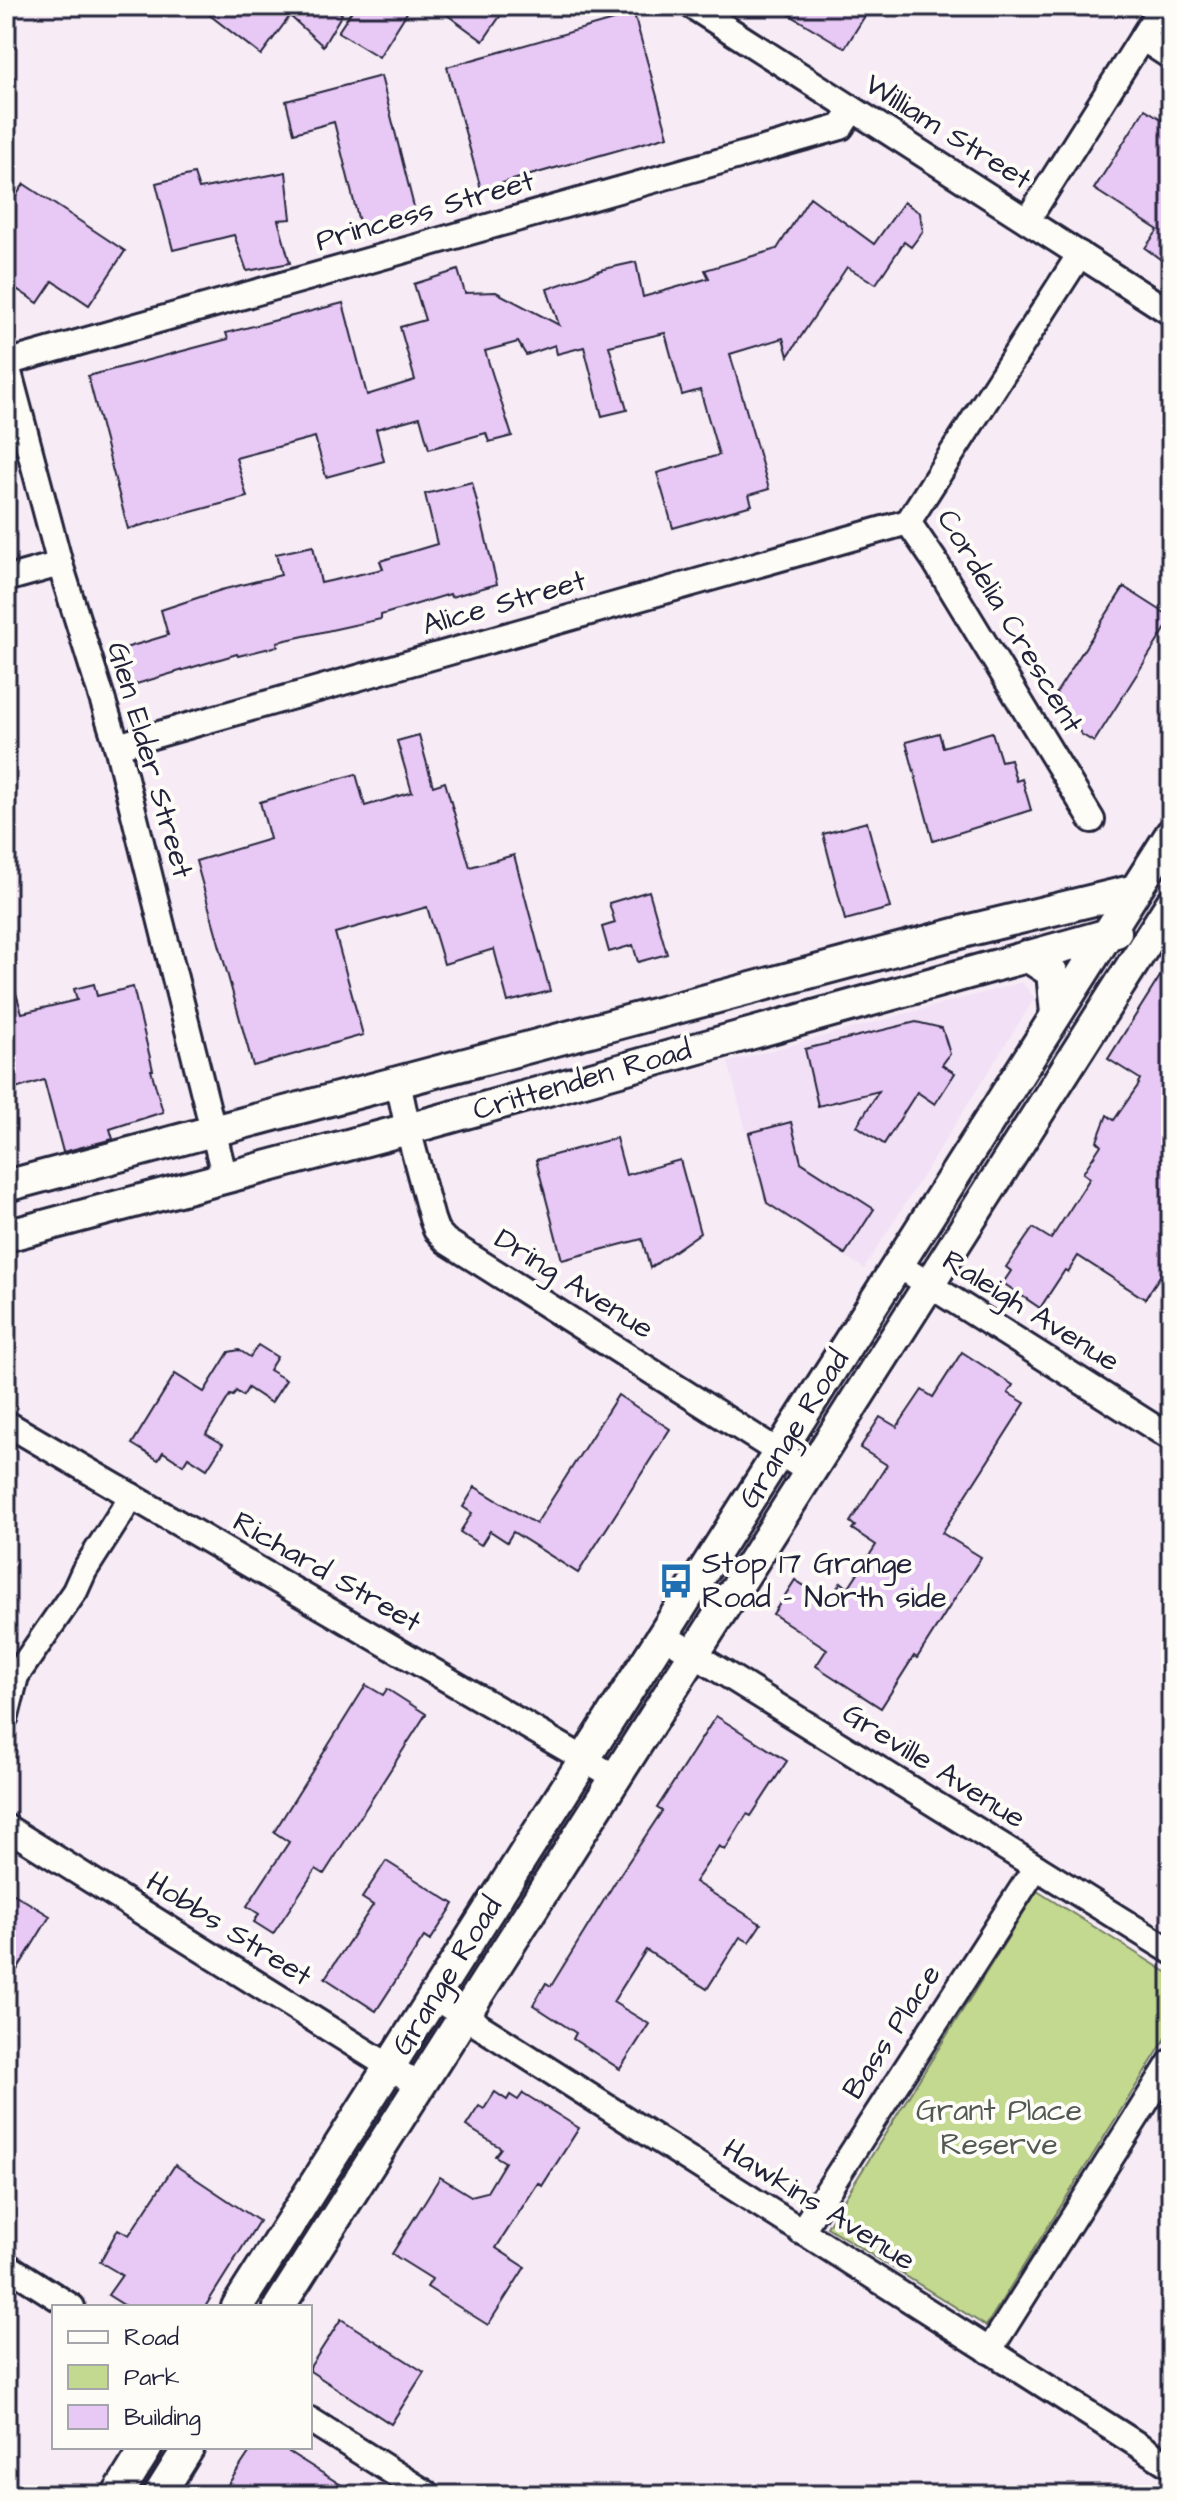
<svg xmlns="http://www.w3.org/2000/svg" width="1177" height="2501" viewBox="0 0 1177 2501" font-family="'Architects Daughter',sans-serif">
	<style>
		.built { fill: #f2e1f6 }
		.green { fill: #c3d98f; stroke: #727e65; stroke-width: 2 }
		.building { fill: #e8c8f5; stroke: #22223b; stroke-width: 2 }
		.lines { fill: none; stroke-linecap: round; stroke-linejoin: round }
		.minor-casing { stroke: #22223b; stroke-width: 30 }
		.major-casing { stroke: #22223b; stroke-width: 36 }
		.minor { stroke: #fdfcf7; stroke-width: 24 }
		.major { stroke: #fdfcf7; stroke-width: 30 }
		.labels { text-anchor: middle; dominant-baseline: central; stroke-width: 8; stroke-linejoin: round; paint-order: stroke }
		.street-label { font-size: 30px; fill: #22223b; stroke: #fdfcf7 }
		.poi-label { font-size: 30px; fill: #22223b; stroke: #fdfcf7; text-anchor: start }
		.park-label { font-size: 30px; fill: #525954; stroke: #fdfcf7 }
	</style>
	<rect width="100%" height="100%" fill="#f7ecf6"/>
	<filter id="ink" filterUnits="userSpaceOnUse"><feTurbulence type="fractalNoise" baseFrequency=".0125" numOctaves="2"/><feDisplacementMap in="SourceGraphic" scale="16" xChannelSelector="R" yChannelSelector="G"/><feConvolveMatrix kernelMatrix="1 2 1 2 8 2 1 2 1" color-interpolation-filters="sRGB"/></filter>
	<g filter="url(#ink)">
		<path class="built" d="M 1022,982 L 1035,998 L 864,1269 L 765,1204 L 728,1062 Z"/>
		<path class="green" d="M 1037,1891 L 1171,1975 L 1171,2030 L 986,2326 L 827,2227 Z"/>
		<g class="building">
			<path d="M 198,6 L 329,6 L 342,14 L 323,46 L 290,16 L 261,55 Z"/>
			<path d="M 355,6 L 411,6 L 379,57 L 338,32 Z"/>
			<path d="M 435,6 L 507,6 L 483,41 Z"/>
			<path d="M 775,6 L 871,6 L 845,48 Z"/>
			<path d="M 634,14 L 668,136 L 481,189 L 447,67 Z"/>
			<path d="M 381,76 L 415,211 L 360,226 L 334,122 L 294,133 L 286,101 Z"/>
			<path d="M 1145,109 L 1171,125 L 1171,267 L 1145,248 L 1158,230 L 1094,189 Z"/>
			<path d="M 286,172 L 291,219 L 278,220 L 290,263 L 247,271 L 234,235 L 173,250 L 156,183 L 194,174 L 199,189 Z"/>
			<path d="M 24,184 L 125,251 L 89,305 L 53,281 L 38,303 L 6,282 L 6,211 Z"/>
			<path d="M 810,197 L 874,244 L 904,202 L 920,213 L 923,231 L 911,247 L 904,242 L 876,284 L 847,267 L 788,356 L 783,338 L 730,354 L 769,489 L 749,495 L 752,505 L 673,528 L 657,473 L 719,455 L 700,390 L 682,395 L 665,333 L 609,346 L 627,410 L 602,416 L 584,347 L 557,354 L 555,345 L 526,355 L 518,342 L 485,351 L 512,436 L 489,442 L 486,433 L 429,449 L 420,417 L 376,429 L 384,461 L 326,477 L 315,437 L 236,458 L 247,497 L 128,529 L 88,376 L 228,339 L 226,333 L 343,303 L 367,395 L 415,380 L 400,327 L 425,320 L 414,284 L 458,270 L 465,293 L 496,292 L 559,325 L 547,289 L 604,269 L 636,262 L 643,297 L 709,278 L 705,270 L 777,249 Z"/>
			<path d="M 472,482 L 497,584 L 451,597 L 450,594 L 381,615 L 381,619 L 277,642 L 278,646 L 238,656 L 237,654 L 123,688 L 112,652 L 168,635 L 161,610 L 221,590 L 281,575 L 276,554 L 313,546 L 321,583 L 383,569 L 380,561 L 437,544 L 425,494 Z"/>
			<path d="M 1124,587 L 1171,617 L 1171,620 L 1094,742 L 1081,734 L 1056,693 Z"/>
			<path d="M 992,732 L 1001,761 L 1010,759 L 1016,781 L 1022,779 L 1031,810 L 933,841 L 906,742 L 939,733 L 943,747 Z"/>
			<path d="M 419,735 L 433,786 L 445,782 L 470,867 L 514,855 L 550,991 L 508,1002 L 494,949 L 444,964 L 427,907 L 335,933 L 363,1035 L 253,1066 L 196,861 L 270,839 L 260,802 L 356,774 L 365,806 L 412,792 L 397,741 Z"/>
			<path d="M 867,822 L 890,908 L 845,920 L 823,834 Z"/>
			<path d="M 649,891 L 667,954 L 638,962 L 633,945 L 609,952 L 602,927 L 615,923 L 609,903 Z"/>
			<path d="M 1171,959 L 1171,1259 L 1145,1299 L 1078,1256 L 1068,1272 L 1065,1270 L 1040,1308 L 1003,1283 L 1011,1271 L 1006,1267 L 1033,1228 L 1051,1239 L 1090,1178 L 1083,1173 L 1101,1145 L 1097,1141 L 1107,1115 L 1114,1120 L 1139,1084 L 1138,1083 L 1140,1079 L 1108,1059 Z"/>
			<path d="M 11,977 L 22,1013 L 77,1000 L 74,989 L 94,984 L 97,996 L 133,987 L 153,1070 L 151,1070 L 163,1112 L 110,1129 L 113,1139 L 63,1152 L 44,1080 L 6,1092 L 6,978 Z"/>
			<path d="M 916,1022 L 942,1028 L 950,1054 L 942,1065 L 955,1073 L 935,1104 L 917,1092 L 884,1144 L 857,1126 L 879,1091 L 818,1106 L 805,1049 Z"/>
			<path d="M 791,1122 L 801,1162 L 874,1209 L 845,1254 L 767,1203 L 749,1133 Z"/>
			<path d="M 616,1138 L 626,1175 L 680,1160 L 700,1233 L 650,1268 L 642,1239 L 562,1260 L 536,1160 Z"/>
			<path d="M 258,1345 L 277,1357 L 269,1370 L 286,1380 L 271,1403 L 248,1388 L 243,1396 L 236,1391 L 233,1396 L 230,1395 L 206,1434 L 223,1444 L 207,1469 L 188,1457 L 183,1465 L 163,1452 L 158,1460 L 132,1444 L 175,1374 L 204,1392 L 229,1352 L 239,1350 L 250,1357 Z"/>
			<path d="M 962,1352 L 1013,1385 L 1008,1393 L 1025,1403 L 942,1533 L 981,1557 L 917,1658 L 914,1656 L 881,1708 L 816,1666 L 827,1649 L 773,1614 L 795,1580 L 828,1601 L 841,1582 L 848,1588 L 876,1545 L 852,1529 L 855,1526 L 850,1522 L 887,1465 L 860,1448 L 880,1417 L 897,1427 L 922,1390 L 933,1397 Z"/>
			<path d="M 618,1395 L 670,1429 L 578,1573 L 513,1532 L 507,1542 L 490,1531 L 481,1545 L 460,1532 L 472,1513 L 463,1507 L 475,1487 L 536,1524 Z"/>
			<path d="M 366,1685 L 383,1695 L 387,1689 L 426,1714 L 324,1874 L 316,1869 L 273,1934 L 254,1922 L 259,1914 L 247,1906 L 289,1842 L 274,1832 Z"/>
			<path d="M 716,1716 L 787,1761 L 751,1816 L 747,1814 L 725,1850 L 719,1846 L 695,1882 L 761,1924 L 749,1942 L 740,1937 L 707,1989 L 646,1950 L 613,2002 L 649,2024 L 620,2069 L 573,2039 L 576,2033 L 533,2005 L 546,1983 L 551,1986 L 617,1879 L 662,1811 L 657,1808 Z"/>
			<path d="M 386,1861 L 454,1904 L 430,1941 L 424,1937 L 376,2011 L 325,1978 L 373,1905 L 362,1898 Z"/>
			<path d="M 6,1889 L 50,1916 L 6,1988 Z"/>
			<path d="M 495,2092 L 507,2100 L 510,2095 L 518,2100 L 523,2093 L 579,2128 L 542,2186 L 538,2183 L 496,2248 L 525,2267 L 488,2325 L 427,2287 L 432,2279 L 392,2254 L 440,2177 L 471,2196 L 487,2192 L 505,2162 L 495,2156 L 501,2148 L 466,2126 L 479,2106 L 484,2109 Z"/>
			<path d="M 175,2165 L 259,2221 L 205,2307 L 127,2307 L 108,2295 L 122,2275 L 100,2262 L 118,2229 L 129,2235 Z"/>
			<path d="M 341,2319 L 424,2372 L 391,2424 L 310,2371 L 310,2367 Z"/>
			<path d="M 253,2447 L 281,2447 L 357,2495 L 241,2495 L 227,2486 Z"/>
		</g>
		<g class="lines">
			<g class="minor-casing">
				<g id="minor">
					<path d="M 692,6 L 1171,313"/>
					<path d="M 1142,38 L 1171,57"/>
					<path d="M 1028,219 L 1162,6"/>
					<path d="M 1080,254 L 908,522 L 934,560 L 1092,820"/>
					<path d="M 6,361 L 60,564 L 117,746 L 225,1178"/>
					<path d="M 6,363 L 841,127 L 852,110"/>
					<path d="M 6,579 L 60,564"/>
					<path d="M 117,746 L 908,522"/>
					<path d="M 398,1082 L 408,1129 L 432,1219 L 436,1230 L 446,1241 L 810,1472"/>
					<path d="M 898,1265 L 1171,1438"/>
					<path d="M 6,1423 L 615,1777"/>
					<path d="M 663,1635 L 1171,1951"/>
					<path d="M 6,1716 L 16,1676 L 75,1591 L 84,1571 L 132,1496"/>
					<path d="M 6,1827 L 419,2085"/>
					<path d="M 434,1997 L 1171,2466"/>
					<path d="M 801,2232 L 1036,1867"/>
					<path d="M 6,2265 L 72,2307"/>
					<path d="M 989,2351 L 1171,2062"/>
					<path d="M 310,2420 L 429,2495"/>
				</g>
			</g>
			<g class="major-casing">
				<g id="major">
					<path d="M 1027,956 L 1052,972 L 1056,1014"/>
					<path d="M 6,1186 L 974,929 L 1135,890"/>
					<path d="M 6,1236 L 408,1129 L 1116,932"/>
					<path d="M 237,2307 L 1171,834"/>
					<path d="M 279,2307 L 1171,904"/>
					<path d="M 117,2495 L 147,2447"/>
					<path d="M 159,2495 L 189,2447"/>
				</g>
			</g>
			<use href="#minor" class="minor"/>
			<use href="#major" class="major"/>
		</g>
	</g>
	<defs>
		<g id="bus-bare" transform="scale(2.76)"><path d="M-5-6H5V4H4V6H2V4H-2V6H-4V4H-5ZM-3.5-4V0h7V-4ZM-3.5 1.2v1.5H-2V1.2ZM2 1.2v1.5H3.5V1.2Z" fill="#1f6fb2" stroke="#fdfcf7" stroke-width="2.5" paint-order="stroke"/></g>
	</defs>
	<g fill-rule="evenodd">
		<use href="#bus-bare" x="676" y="1581"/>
	</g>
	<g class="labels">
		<g class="street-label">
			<text transform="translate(948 132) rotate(32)">William Street</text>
			<text transform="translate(425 211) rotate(-16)">Princess Street</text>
			<text transform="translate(504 603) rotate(-16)">Alice Street</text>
			<text transform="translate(1010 621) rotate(59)">Cordelia Crescent</text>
			<text transform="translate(150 760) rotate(74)">Glen Elder Street</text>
			<text transform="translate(582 1080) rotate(-16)">Crittenden Road</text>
			<text transform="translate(574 1284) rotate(32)">Dring Avenue</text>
			<text transform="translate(1031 1311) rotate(32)">Raleigh Avenue</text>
			<text transform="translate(794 1429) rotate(-58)">Grange Road</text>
			<text transform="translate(327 1572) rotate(30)">Richard Street</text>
			<text transform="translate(934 1766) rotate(32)">Greville Avenue</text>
			<text transform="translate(229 1929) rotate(32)">Hobbs Street</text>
			<text transform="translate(447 1976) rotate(-58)">Grange Road</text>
			<text transform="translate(892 2032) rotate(-57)">Bass Place</text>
			<text transform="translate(819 2205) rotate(32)">Hawkins Avenue</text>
		</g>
		<g class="poi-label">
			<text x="702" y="1564">Stop 17 Grange<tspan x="702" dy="34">Road - North side</tspan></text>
		</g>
		<g class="park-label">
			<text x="999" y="2111">Grant Place<tspan x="999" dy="34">Reserve</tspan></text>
		</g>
	</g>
	<rect width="1177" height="2501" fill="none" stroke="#fdfcf7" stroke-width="32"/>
	<rect x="16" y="16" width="1145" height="2469" fill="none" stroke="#22223b" stroke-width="3" filter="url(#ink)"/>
	<rect x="52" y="2305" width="260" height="144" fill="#fdfcf7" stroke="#a5a5ac" stroke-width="2"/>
	<rect x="68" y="2331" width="40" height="12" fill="#fdfcf7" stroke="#a5a5ac" stroke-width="2"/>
	<text x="124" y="2345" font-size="24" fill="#22223b">Road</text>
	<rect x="68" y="2365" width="40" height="24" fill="#c3d98f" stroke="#a5a5ac" stroke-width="2"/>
	<text x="124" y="2385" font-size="24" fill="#22223b">Park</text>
	<rect x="68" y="2405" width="40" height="24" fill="#e8c8f5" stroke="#a5a5ac" stroke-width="2"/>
	<text x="124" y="2425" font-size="24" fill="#22223b">Building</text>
</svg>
